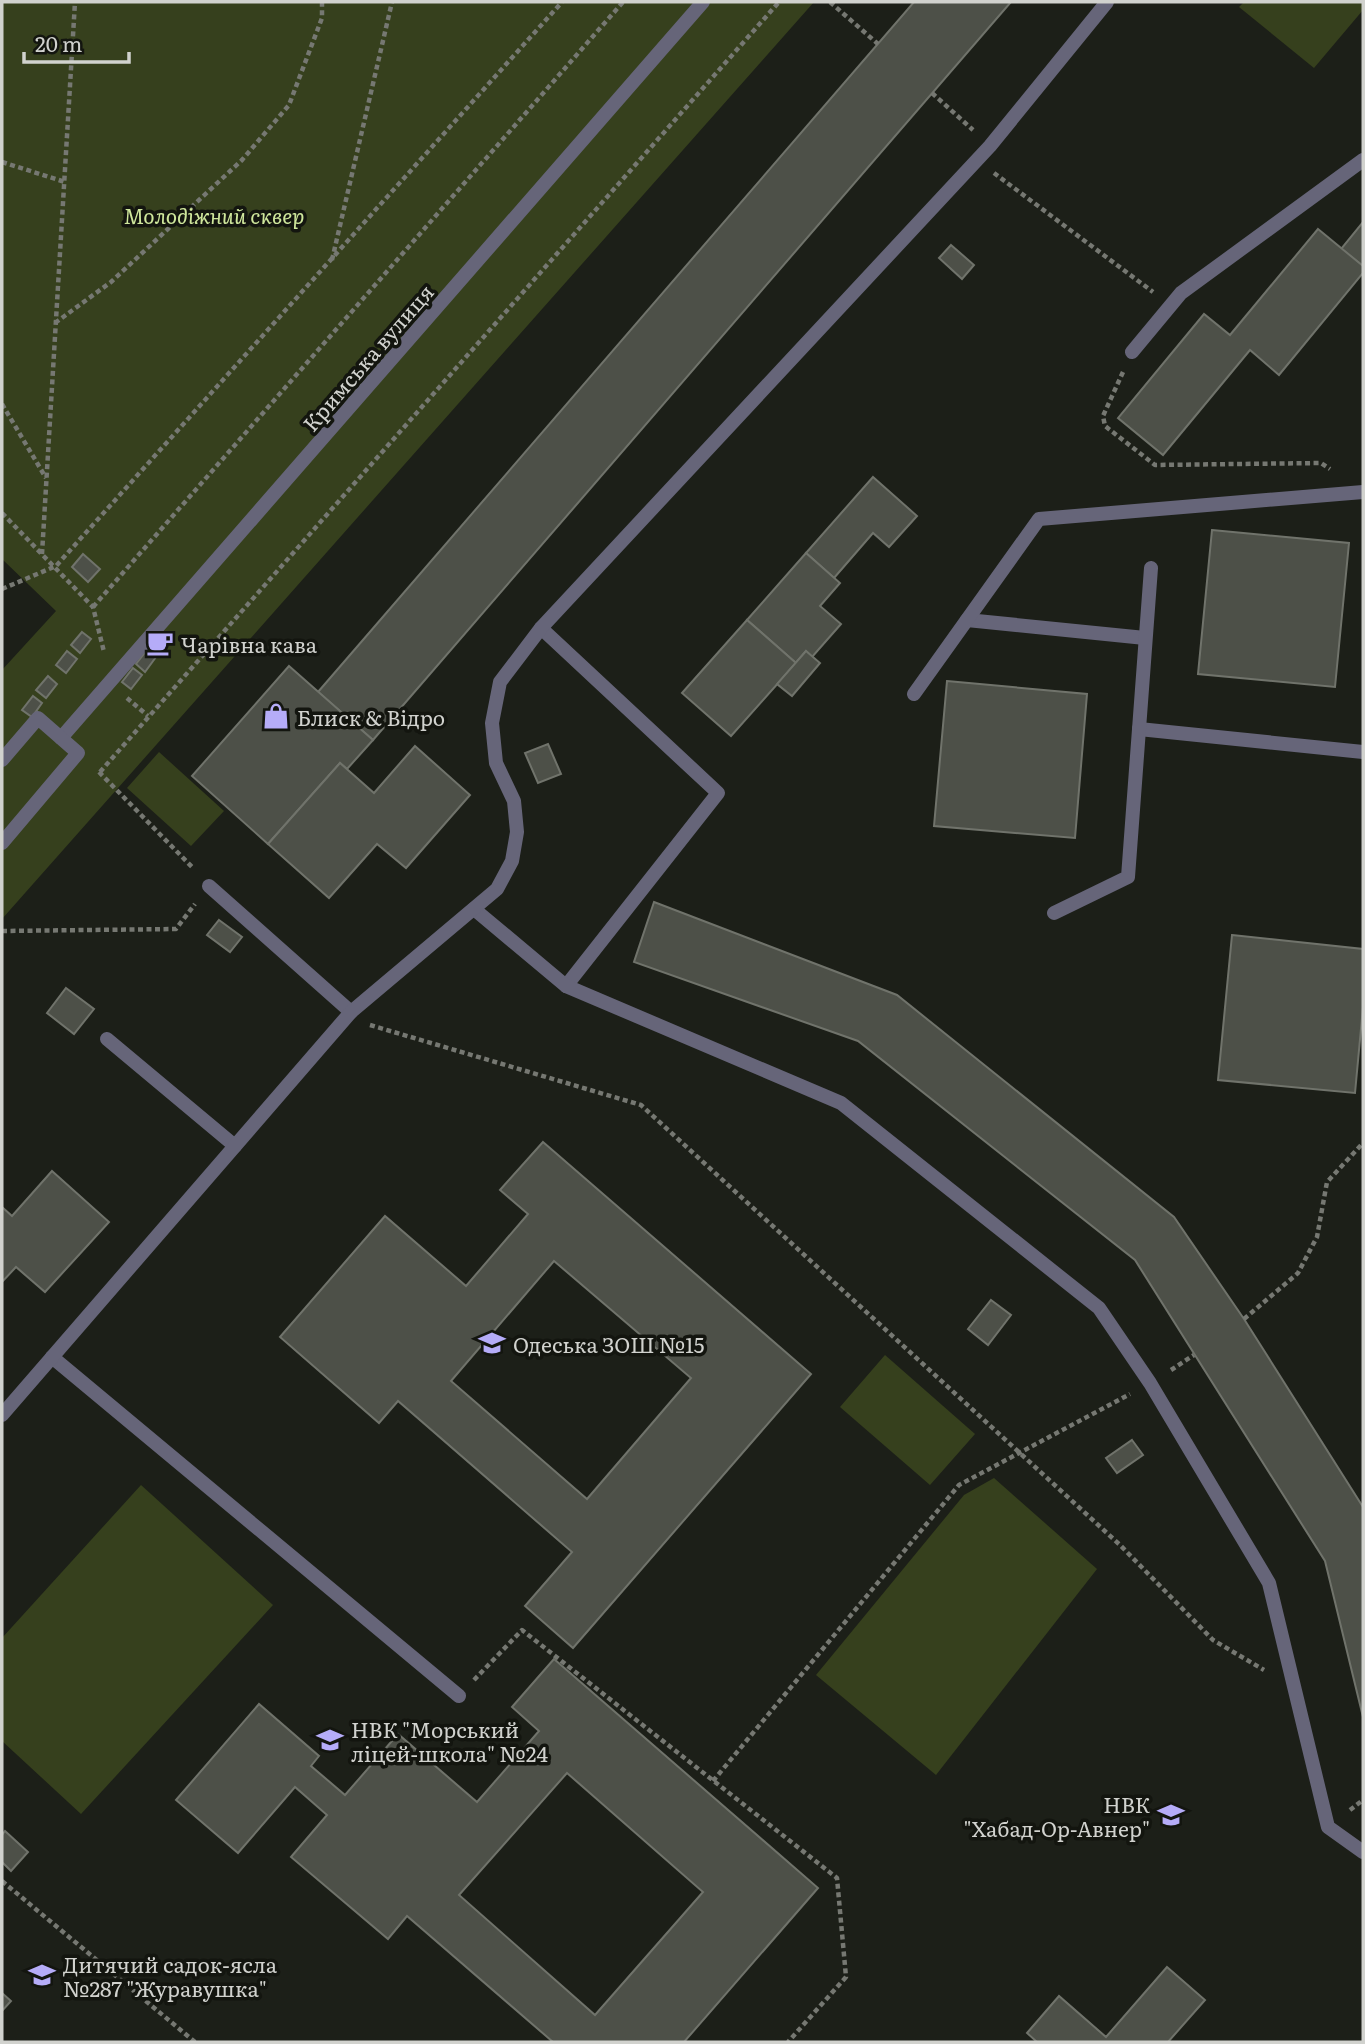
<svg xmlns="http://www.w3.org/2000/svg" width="1365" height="2044" viewBox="0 0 1365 2044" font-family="Literata,serif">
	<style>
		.green { fill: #36401d }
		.building { fill: #4d5048; stroke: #70736b; stroke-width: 2; fill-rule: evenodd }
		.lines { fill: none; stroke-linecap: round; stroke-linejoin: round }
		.path { stroke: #767872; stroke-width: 4.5; stroke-dasharray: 5 3.5; stroke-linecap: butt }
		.service { stroke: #666579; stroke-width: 14 }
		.pedestrian { stroke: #666579; stroke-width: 14 }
		.labels { text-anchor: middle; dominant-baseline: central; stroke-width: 7; stroke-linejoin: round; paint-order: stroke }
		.park-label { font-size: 21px; font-style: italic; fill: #cfe79c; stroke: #13150f }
		.street-label { font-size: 21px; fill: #d1d2ce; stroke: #13150f }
		.poi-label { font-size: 21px; fill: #d1d2ce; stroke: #13150f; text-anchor: start }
	</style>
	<rect width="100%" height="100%" fill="#1c1f18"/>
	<g class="green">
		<path d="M 2,2 L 814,2 L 2,919 L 2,670 L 56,611 L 2,559 Z"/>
		<path d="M 1244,2 L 1363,2 L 1363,10 L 1314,68 L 1239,7 Z"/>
		<path d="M 159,752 L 224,811 L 191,846 L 127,788 Z"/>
		<path d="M 885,1355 L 975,1434 L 930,1485 L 840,1407 Z"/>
		<path d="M 994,1478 L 1097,1569 L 936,1775 L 816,1675 L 964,1495 Z"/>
		<path d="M 141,1485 L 273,1605 L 81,1814 L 2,1741 L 2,1638 Z"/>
	</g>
	<g class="building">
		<path d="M 914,2 L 1011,2 L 373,740 L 318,692 Z"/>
		<path d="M 1363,222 L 1363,266 L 1341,249 Z"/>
		<path d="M 1318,229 L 1363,266 L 1363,273 L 1279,375 L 1250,350 L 1163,455 L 1118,418 L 1204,314 L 1230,335 Z"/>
		<path d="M 951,245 L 974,265 L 962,279 L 939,258 Z"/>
		<path d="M 873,477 L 917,516 L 889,547 L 873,533 L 834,578 L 806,553 Z"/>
		<path d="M 1212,530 L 1349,543 L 1335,687 L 1198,674 Z"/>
		<path d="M 806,553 L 840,583 L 820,606 L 841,624 L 812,657 L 806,651 L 796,663 L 747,620 Z"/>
		<path d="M 83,554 L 100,569 L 88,582 L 72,567 Z"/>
		<path d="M 747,620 L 796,663 L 731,736 L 682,693 Z"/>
		<path d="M 82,632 L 91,639 L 80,653 L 71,645 Z"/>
		<path d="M 161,632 L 170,639 L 159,654 L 150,646 Z"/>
		<path d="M 147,650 L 156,657 L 145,672 L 136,664 Z"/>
		<path d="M 67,651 L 77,659 L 66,673 L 56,665 Z"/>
		<path d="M 806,651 L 820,663 L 792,696 L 777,684 Z"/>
		<path d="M 289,666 L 373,740 L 347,769 L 340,763 L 268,844 L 192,776 Z"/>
		<path d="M 133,668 L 142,675 L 131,689 L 122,682 Z"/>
		<path d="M 48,676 L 57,684 L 46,698 L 36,690 Z"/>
		<path d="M 947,681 L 1087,694 L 1075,838 L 934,826 Z"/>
		<path d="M 33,696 L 42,703 L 32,717 L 22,710 Z"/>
		<path d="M 548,744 L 561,774 L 538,783 L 525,753 Z"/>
		<path d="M 415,746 L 470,795 L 406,868 L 377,844 L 329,898 L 268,844 L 340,763 L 374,793 Z"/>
		<path d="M 654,902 L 897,995 L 1174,1217 L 1244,1319 L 1363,1507 L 1363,1717 L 1325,1561 L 1135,1260 L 858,1041 L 634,962 Z"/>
		<path d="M 219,920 L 242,937 L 230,952 L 207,935 Z"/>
		<path d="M 1232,935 L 1363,949 L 1363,1007 L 1355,1093 L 1218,1080 Z"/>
		<path d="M 66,988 L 94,1009 L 74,1034 L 47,1013 Z"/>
		<path d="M 543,1142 L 811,1374 L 573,1648 L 525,1606 L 572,1552 L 398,1401 L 379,1423 L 280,1337 L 385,1216 L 466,1286 L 528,1214 L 500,1190 ZM 554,1261 L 691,1378 L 587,1499 L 451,1381 Z"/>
		<path d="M 52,1171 L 109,1222 L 45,1292 L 16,1267 L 2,1282 L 2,1207 L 12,1216 Z"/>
		<path d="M 991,1300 L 1011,1315 L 988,1345 L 968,1329 Z"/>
		<path d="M 1132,1440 L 1143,1455 L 1117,1473 L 1106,1458 Z"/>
		<path d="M 554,1659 L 818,1888 L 684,2042 L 553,2042 L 407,1916 L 388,1939 L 291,1857 L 327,1815 L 295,1787 L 238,1853 L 176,1800 L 259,1704 L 319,1756 L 311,1766 L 345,1795 L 398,1734 L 477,1802 L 539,1731 L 512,1707 ZM 567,1773 L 703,1892 L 595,2015 L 459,1895 Z"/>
		<path d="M 5,1831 L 28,1852 L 11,1871 L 2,1862 L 2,1835 Z"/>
		<path d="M 1167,1967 L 1205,2000 L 1168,2042 L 1037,2042 L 1027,2033 L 1059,1996 L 1106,2037 Z"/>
		<path d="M 2,1993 L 11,2001 L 2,2011 Z"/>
	</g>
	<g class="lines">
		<g class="path">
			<path d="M 830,2 L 878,44"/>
			<path d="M 932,93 L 973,130"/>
			<path d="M 2,162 L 65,182"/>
			<path d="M 994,173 L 1153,292"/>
			<path d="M 332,260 L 392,2"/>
			<path d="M 55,323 L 111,282 L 242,160 L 289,105 L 322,18 L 322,2"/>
			<path d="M 1123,372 L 1103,416 L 1105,426 L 1155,465 L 1321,463 L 1330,469"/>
			<path d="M 2,404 L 46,478"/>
			<path d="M 2,513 L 93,607 L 104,652"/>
			<path d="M 42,554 L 75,2"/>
			<path d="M 2,589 L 56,566 L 562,2"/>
			<path d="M 93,607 L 623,2"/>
			<path d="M 127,698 L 148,716"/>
			<path d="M 99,772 L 193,868"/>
			<path d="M 100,772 L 779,2"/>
			<path d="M 2,931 L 176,929 L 195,904"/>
			<path d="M 370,1025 L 641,1105 L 1120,1545 L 1213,1640 L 1264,1670"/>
			<path d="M 1244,1319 L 1298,1273 L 1317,1237 L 1327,1182 L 1363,1143"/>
			<path d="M 1171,1370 L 1194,1355"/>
			<path d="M 474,1680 L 522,1630 L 837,1878 L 846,1977 L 788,2042"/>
			<path d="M 713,1781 L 959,1485 L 1130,1394"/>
			<path d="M 1350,1810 L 1363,1800"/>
			<path d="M 2,1881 L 195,2042"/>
		</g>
		<g class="service">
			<path d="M 1132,352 L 1181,293 L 1363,160"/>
			<path d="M 967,620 L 1145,638"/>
			<path d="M 541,628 L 718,793 L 566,986"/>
			<path d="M 914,694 L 1039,519 L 1363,492"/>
			<path d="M 1139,729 L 1363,752"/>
			<path d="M 209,886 L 351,1012"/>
			<path d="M 474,909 L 566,986 L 841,1103 L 1099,1308 L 1150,1383 L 1269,1583 L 1328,1827 L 1363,1852"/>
			<path d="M 1054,913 L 1128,877 L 1151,568"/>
			<path d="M 107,1039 L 235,1146"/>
			<path d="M 52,1357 L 459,1696"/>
			<path d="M 2,1415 L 351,1012 L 497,889 L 512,861 L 517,832 L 514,801 L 496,763 L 492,723 L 500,682 L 541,628 L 990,146 L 1107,2"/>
		</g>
		<g class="pedestrian">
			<path d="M 61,738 L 703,2"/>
			<path d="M 2,760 L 38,718 L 78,753 L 2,843"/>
		</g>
	</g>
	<defs>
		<g id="cafe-bare" transform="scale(2.1)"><path d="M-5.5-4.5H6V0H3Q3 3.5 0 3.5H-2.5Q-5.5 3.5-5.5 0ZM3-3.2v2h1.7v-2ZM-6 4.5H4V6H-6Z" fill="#b5acf8" stroke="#13150f" stroke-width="2.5" paint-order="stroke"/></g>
		<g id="shop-bare" transform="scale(2.1)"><path d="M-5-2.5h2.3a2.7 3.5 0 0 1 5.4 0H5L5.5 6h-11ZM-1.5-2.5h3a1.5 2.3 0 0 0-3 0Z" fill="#b5acf8" stroke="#13150f" stroke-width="2.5" paint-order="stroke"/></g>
		<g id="school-bare" transform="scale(2.1)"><path d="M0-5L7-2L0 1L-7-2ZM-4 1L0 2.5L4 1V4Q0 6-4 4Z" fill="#b5acf8" stroke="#13150f" stroke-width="2.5" paint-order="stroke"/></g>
	</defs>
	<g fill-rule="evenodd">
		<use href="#cafe-bare" x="160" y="643"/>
		<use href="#shop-bare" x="276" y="716"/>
		<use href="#school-bare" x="492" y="1343"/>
		<use href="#school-bare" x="330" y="1740"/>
		<use href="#school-bare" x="1171" y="1815"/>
		<use href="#school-bare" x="42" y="1975"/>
	</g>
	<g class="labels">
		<g class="park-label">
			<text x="214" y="214">Молодіжний сквер</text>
		</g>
		<g class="street-label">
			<text transform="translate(367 357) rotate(-49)">Кримська вулиця</text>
		</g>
		<g class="poi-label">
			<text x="181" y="643">Чарівна кава</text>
			<text x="297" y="716">Блиск &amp; Відро</text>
			<text x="513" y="1343">Одеська ЗОШ №15</text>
			<text x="351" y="1728">НВК "Морський<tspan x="351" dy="24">ліцей-школа" №24</tspan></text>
			<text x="1150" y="1803" text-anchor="end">НВК<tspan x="1150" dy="24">"Хабад-Ор-Авнер"</tspan></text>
			<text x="63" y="1963">Дитячий садок-ясла<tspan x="63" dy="24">№287 "Журавушка"</tspan></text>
		</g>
	</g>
	<rect width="1365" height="2044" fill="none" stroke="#d1d2ce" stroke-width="7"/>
	<path d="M24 52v10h105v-10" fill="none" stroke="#d1d2ce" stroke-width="3.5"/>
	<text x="35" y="52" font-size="21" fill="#d1d2ce" stroke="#13150f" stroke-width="5" paint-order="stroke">20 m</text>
</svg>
